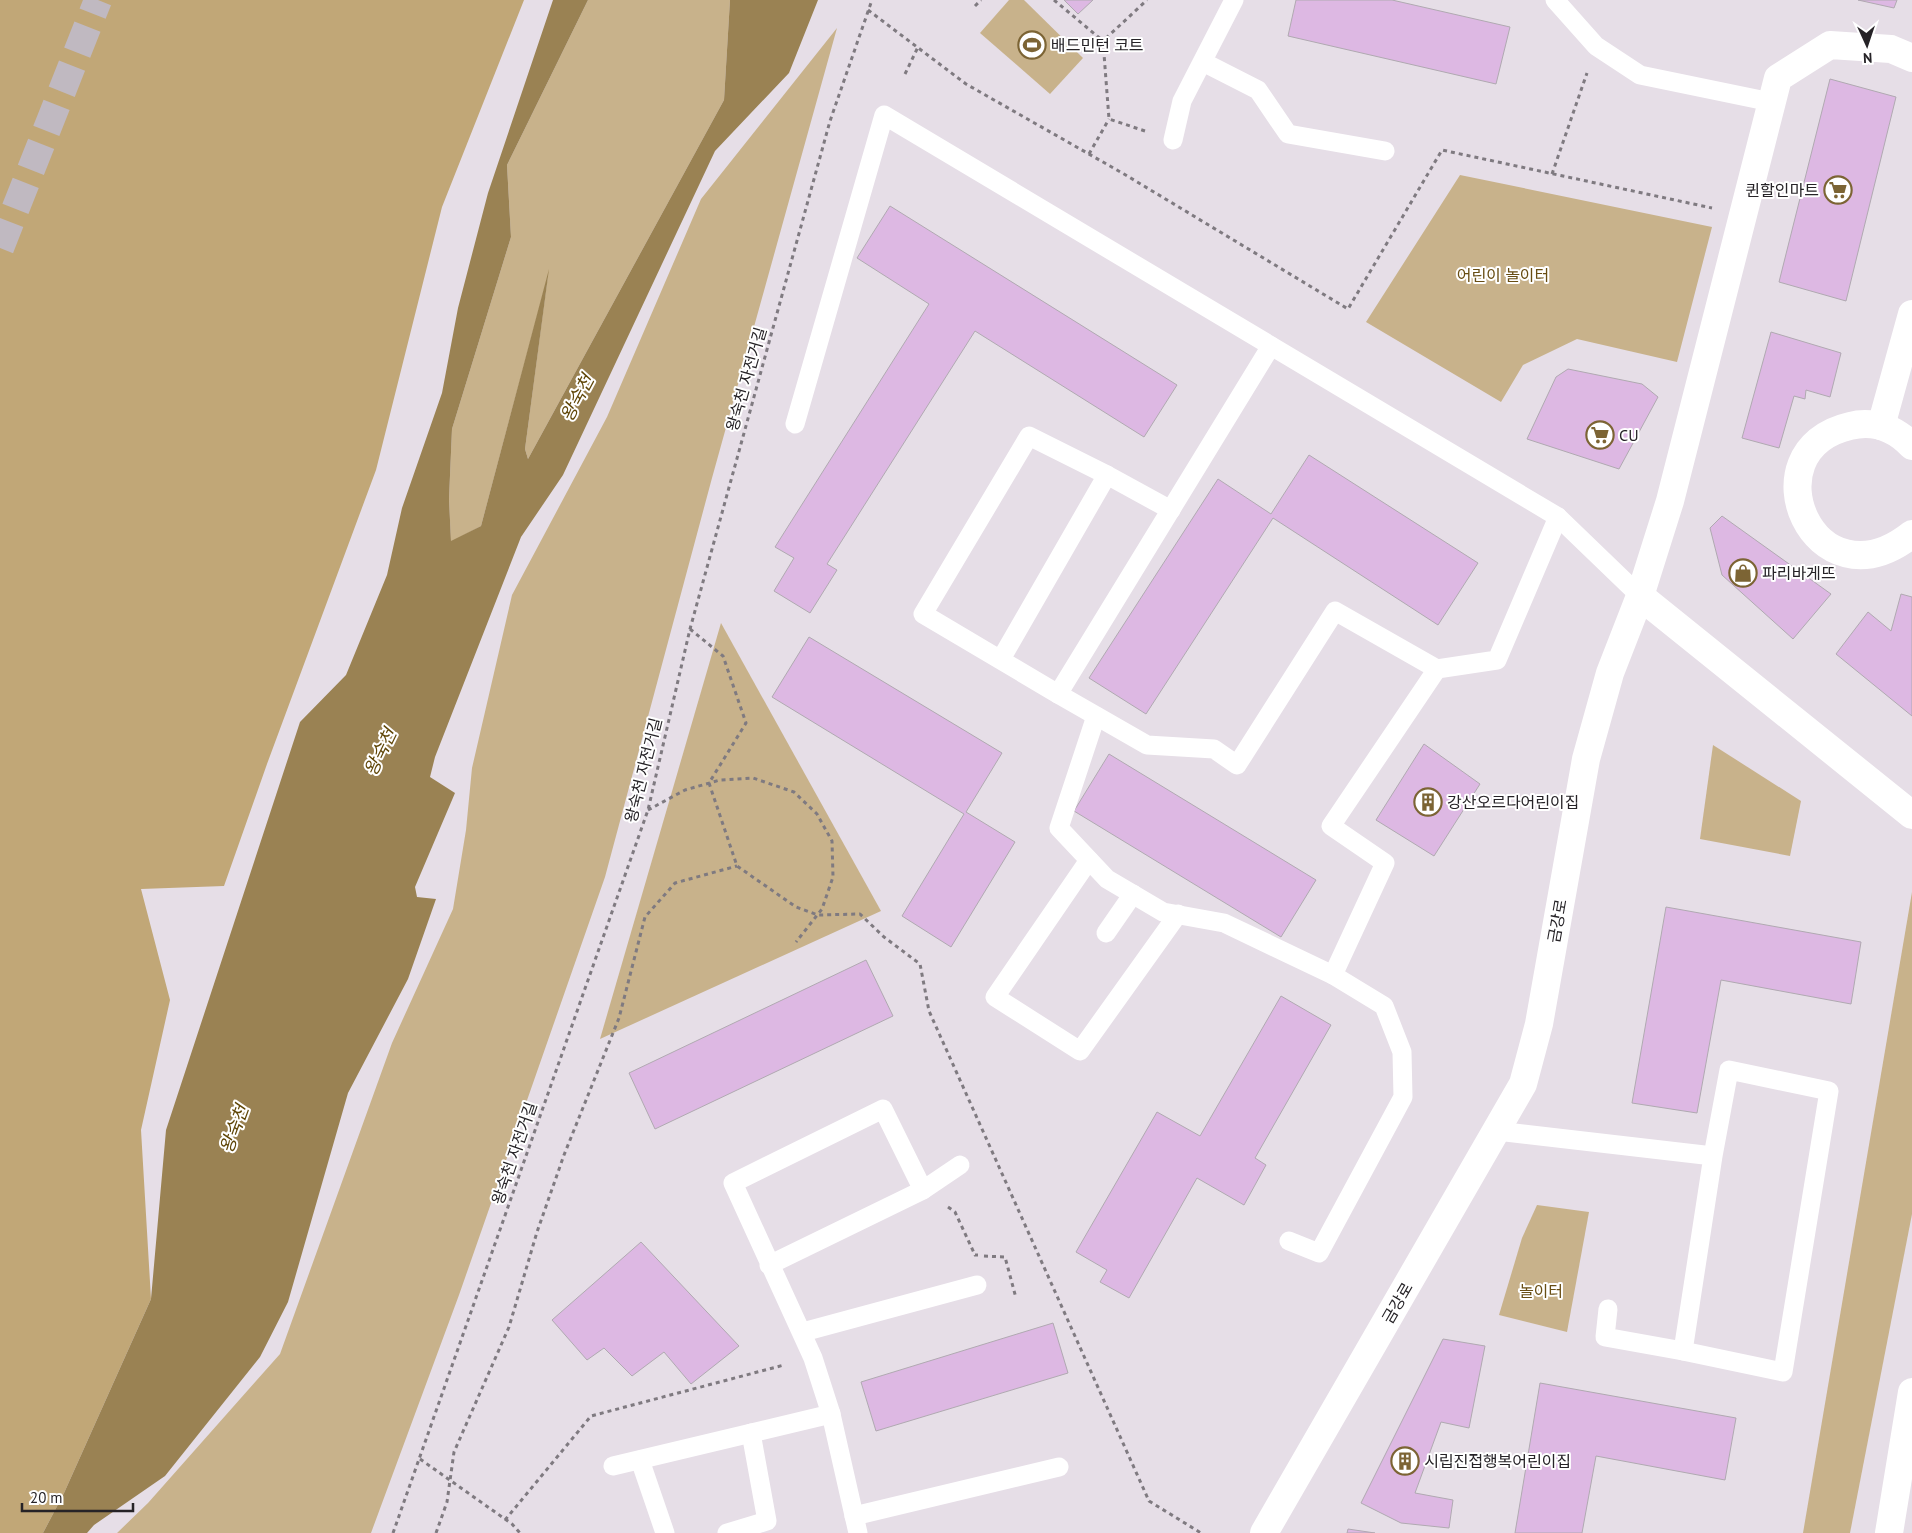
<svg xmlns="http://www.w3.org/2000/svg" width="1912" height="1533" viewBox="0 0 1912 1533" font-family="'PT Sans','Noto Sans KR',sans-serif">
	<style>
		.green { fill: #c8b28b }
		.forest { fill: #c1a777 }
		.water { fill: #9a8253 }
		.building { fill: #ddb8e3; stroke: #b0a9b1 }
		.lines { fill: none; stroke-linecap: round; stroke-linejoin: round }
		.highway-tunnel { stroke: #c0b9c1; stroke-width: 28; stroke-dasharray: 28 14; stroke-linecap: butt }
		.path { stroke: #7f7a80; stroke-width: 3; stroke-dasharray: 4 4; stroke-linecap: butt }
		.lane { stroke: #fff; stroke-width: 19 }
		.street { stroke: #fff; stroke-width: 28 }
		.secondary { stroke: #fff; stroke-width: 28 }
		.labels { text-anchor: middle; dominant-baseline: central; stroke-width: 4; stroke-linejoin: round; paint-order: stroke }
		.poi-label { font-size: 16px; fill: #262327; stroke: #fff; text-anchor: start }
		.park-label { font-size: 16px; fill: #684d13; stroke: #fff }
		.street-label { font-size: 16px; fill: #262327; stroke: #fff }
		.water-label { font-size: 18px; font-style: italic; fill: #5f4506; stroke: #fff }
	</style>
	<rect width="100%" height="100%" fill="#e6dee7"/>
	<g class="green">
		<path d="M 588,0 L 730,0 L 724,100 L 528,459 L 525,449 L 548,275 L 481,526 L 451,542 L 449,499 L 452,429 L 511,237 L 507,165 Z"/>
		<path d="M 1009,0 L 1024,0 L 1083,58 L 1050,94 L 980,33 Z"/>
		<path d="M 837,28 L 712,478 L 605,877 L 459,1295 L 371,1533 L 117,1533 L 148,1503 L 280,1354 L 392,1043 L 453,909 L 466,830 L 472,768 L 512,595 L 607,417 L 701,199 Z"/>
		<path d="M 1460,175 L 1712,227 L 1677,362 L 1577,339 L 1523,365 L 1501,402 L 1366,322 Z"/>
		<path d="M 721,623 L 881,911 L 600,1039 Z"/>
		<path d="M 1713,745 L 1801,801 L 1790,856 L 1700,839 Z"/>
		<path d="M 1912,892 L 1912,1214 L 1850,1533 L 1803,1533 Z"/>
		<path d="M 1537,1205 L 1589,1212 L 1567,1332 L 1499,1315 L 1522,1238 Z"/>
	</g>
	<path class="forest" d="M 0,0 L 524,0 L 442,207 L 376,470 L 267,764 L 224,886 L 141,889 L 170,1000 L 141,1130 L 151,1299 L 64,1493 L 43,1533 L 0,1533 Z"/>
	<path class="water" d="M 553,0 L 588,0 L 507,165 L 511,237 L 452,429 L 449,499 L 451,541 L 481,526 L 549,269 L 525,449 L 528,459 L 724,100 L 730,0 L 818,0 L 789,73 L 715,151 L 563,475 L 521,537 L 435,757 L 430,777 L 455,793 L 415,887 L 417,897 L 436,899 L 408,979 L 348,1093 L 288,1302 L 260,1357 L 165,1476 L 94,1525 L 87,1533 L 43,1533 L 64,1493 L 151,1299 L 166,1130 L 300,722 L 346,675 L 387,575 L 402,508 L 442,393 L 458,308 L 488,193 Z"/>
	<g class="building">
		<path d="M 1064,0 L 1093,0 L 1078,14 Z"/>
		<path d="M 1296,0 L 1392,0 L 1510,27 L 1496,84 L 1288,36 Z"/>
		<path d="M 1858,0 L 1897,0 L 1894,8 Z"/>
		<path d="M 1830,79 L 1896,97 L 1846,301 L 1779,282 Z"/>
		<path d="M 890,206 L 1177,385 L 1144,437 L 975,331 L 827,564 L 837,570 L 810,613 L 774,591 L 794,558 L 775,547 L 929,304 L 857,258 Z"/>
		<path d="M 1771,332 L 1841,353 L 1830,397 L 1806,390 L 1805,399 L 1794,396 L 1779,448 L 1742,438 Z"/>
		<path d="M 1568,369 L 1642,384 L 1658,397 L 1619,469 L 1527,439 L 1556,377 Z"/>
		<path d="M 1309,455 L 1478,563 L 1438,625 L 1273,518 L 1146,714 L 1089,678 L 1218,479 L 1271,514 Z"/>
		<path d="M 1722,516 L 1831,594 L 1793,639 L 1722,575 L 1710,528 Z"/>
		<path d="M 1901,594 L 1912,597 L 1912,716 L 1836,654 L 1868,612 L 1891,631 Z"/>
		<path d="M 809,637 L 1002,753 L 966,812 L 1015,842 L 951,947 L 902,916 L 964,814 L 772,697 Z"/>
		<path d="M 1424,744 L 1480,784 L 1434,856 L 1376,820 Z"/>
		<path d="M 1109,754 L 1316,880 L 1281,937 L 1074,811 Z"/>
		<path d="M 1666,907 L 1861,942 L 1851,1004 L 1721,980 L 1697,1113 L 1632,1103 Z"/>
		<path d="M 866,960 L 893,1016 L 655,1129 L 629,1073 Z"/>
		<path d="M 1281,996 L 1331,1025 L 1255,1158 L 1266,1165 L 1244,1205 L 1197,1178 L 1129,1298 L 1100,1282 L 1107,1270 L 1076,1252 L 1157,1112 L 1200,1136 Z"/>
		<path d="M 641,1242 L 739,1346 L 691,1384 L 664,1352 L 632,1376 L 604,1348 L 587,1360 L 552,1320 Z"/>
		<path d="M 1053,1323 L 1068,1373 L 876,1431 L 861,1382 Z"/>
		<path d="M 1443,1339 L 1485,1346 L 1469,1428 L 1441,1422 L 1415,1493 L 1453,1500 L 1449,1528 L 1401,1523 L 1361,1503 Z"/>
		<path d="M 1540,1383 L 1736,1418 L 1725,1480 L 1596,1456 L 1582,1533 L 1515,1533 Z"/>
		<path d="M 1348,1529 L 1375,1533 L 1347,1533 Z"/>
	</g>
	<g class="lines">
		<path class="highway-tunnel" d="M 0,248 L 98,0"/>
		<g class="path">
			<path d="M 1054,0 L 1103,41"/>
			<path d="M 975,6 L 981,0"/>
			<path d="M 868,10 L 966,84 L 1124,174 L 1348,309 L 1442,150 L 1712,208"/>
			<path d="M 905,74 L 918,47"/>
			<path d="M 1145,131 L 1109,119 L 1103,41 L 1147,0"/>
			<path d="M 1089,154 L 1109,119"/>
			<path d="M 1552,174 L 1587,73"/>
			<path d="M 690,629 L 723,656 L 746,723 L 709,783 L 737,866 L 796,907 L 818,915 L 860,914 L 884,937 L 920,964 L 929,1011 L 1149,1501 L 1201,1533"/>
			<path d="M 648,810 L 685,790 L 720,780 L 753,778 L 794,792 L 817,814 L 832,841 L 833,877 L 822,909 L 796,942"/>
			<path d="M 948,1207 L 955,1212 L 975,1255 L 978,1255"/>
			<path d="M 984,1256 L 1005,1257 L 1016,1298"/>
			<path d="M 420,1459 L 512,1524 L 520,1533"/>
			<path d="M 505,1520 L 591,1416 L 784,1365"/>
			<path d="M 393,1533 L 648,810 L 690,629 L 830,121 L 872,0"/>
			<path d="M 436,1533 L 447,1502 L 454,1452 L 509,1327 L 537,1232 L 564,1155 L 619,1018 L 645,917 L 675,883 L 737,866"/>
		</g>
		<g class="lane">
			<path d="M 1555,0 L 1596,46 L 1640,75 L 1771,102"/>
			<path d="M 1203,62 L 1258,90 L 1288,134 L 1385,151"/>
			<path d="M 1173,140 L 1182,101 L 1234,0"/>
			<path d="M 795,424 L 884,115 L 1558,517 L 1640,596"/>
			<path d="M 1107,475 L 1171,510"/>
			<path d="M 1001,659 L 1107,475 L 1029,436 L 923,614 L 1058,694 L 1271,346"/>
			<path d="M 1058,694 L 1147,745 L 1214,749 L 1237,765 L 1335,611 L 1437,669"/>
			<path d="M 1096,716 L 1059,828 L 1107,879 L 1163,912 L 1224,923 L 1333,975"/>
			<path d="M 1089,860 L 995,997 L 1080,1051 L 1178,914"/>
			<path d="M 1106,933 L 1133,894"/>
			<path d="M 1497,1131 L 1713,1156 L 1683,1351 L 1783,1372 L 1829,1091 L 1729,1070 L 1713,1156"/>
			<path d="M 923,1190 L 960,1165"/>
			<path d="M 1289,1241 L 1319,1253 L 1403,1097 L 1402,1052 L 1384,1006 L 1333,975 L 1385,863 L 1331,826 L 1437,669 L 1497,660 L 1558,517"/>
			<path d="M 769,1265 L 923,1190 L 883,1109 L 733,1183 L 813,1358 L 831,1414 L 858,1533"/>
			<path d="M 1608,1309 L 1605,1337 L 1683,1351"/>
			<path d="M 803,1332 L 977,1285"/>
			<path d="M 640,1460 L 665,1533"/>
			<path d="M 613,1466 L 831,1414"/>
			<path d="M 854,1516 L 1059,1467"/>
			<path d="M 727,1533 L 767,1521 L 751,1433"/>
		</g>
		<g class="street">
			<path d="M 1881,426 L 1912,314"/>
			<path d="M 1912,446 C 1896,429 1874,420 1850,426 C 1745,450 1814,612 1912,534"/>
			<path d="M 1640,596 L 1670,501 L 1778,78 L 1830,45 L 1891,49 L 1912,58"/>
			<path d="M 1264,1533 L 1523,1084 L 1539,1024 L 1586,759 L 1610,673 L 1640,596 L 1912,815"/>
		</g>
		<path class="secondary" d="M 1889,1533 L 1912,1392"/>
	</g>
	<defs>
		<g id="stadium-ring" transform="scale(1.4375)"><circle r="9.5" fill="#fff" stroke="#7c6434" stroke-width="1.5"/><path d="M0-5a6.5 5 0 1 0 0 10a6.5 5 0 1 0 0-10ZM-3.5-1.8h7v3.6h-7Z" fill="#7c6434"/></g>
		<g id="supermarket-ring" transform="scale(1.4375)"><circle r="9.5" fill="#fff" stroke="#7c6434" stroke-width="1.5"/><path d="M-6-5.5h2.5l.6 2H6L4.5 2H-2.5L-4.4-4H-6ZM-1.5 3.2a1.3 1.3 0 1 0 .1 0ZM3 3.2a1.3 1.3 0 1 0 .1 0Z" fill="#7c6434"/></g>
		<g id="shop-ring" transform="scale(1.4375)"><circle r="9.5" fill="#fff" stroke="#7c6434" stroke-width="1.5"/><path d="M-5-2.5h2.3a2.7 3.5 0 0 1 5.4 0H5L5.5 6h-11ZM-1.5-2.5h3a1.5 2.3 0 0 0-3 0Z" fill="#7c6434"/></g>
		<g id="building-ring" transform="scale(1.4375)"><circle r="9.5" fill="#fff" stroke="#7c6434" stroke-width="1.5"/><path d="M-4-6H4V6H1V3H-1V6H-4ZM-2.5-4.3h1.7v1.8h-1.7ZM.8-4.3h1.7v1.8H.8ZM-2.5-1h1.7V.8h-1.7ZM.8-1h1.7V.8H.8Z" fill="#7c6434"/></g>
	</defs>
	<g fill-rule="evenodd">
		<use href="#stadium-ring" x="1032" y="45"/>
		<use href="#supermarket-ring" x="1838" y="190"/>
		<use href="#supermarket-ring" x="1600" y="435"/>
		<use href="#shop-ring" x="1743" y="573"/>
		<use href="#building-ring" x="1428" y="802"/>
		<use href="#building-ring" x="1405" y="1461"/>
	</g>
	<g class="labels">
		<g class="poi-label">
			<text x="1051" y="45">배드민턴 코트</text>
			<text x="1819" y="190" text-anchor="end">퀸할인마트</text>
			<text x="1619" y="435">CU</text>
			<text x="1762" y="573">파리바게뜨</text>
			<text x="1447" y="802">강산오르다어린이집</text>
			<text x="1424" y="1461">시립진접행복어린이집</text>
		</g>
		<g class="park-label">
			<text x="1503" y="275">어린이 놀이터</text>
			<text x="1541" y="1291">놀이터</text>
		</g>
		<g class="street-label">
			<text transform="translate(746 379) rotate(-74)">왕숙천 자전거길</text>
			<text transform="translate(643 770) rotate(-76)">왕숙천 자전거길</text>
			<text transform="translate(1557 921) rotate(-80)">금강로</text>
			<text transform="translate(514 1153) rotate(-71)">왕숙천 자전거길</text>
			<text transform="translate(1397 1303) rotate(-60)">금강로</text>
		</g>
		<g class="water-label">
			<text transform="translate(577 398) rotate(-62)">왕숙천</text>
			<text transform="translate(380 752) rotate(-64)">왕숙천</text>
			<text transform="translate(234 1129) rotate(-70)">왕숙천</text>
		</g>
	</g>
	<g transform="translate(1867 45) rotate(177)" stroke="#ffffff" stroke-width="4" paint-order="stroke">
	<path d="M0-4L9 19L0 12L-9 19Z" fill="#262327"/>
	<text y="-8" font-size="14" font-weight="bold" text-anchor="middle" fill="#262327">N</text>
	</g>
	<path d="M22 1503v8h111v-8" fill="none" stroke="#262327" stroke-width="2.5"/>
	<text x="30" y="1503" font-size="15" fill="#262327" stroke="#ffffff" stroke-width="4" paint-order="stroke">20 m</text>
</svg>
